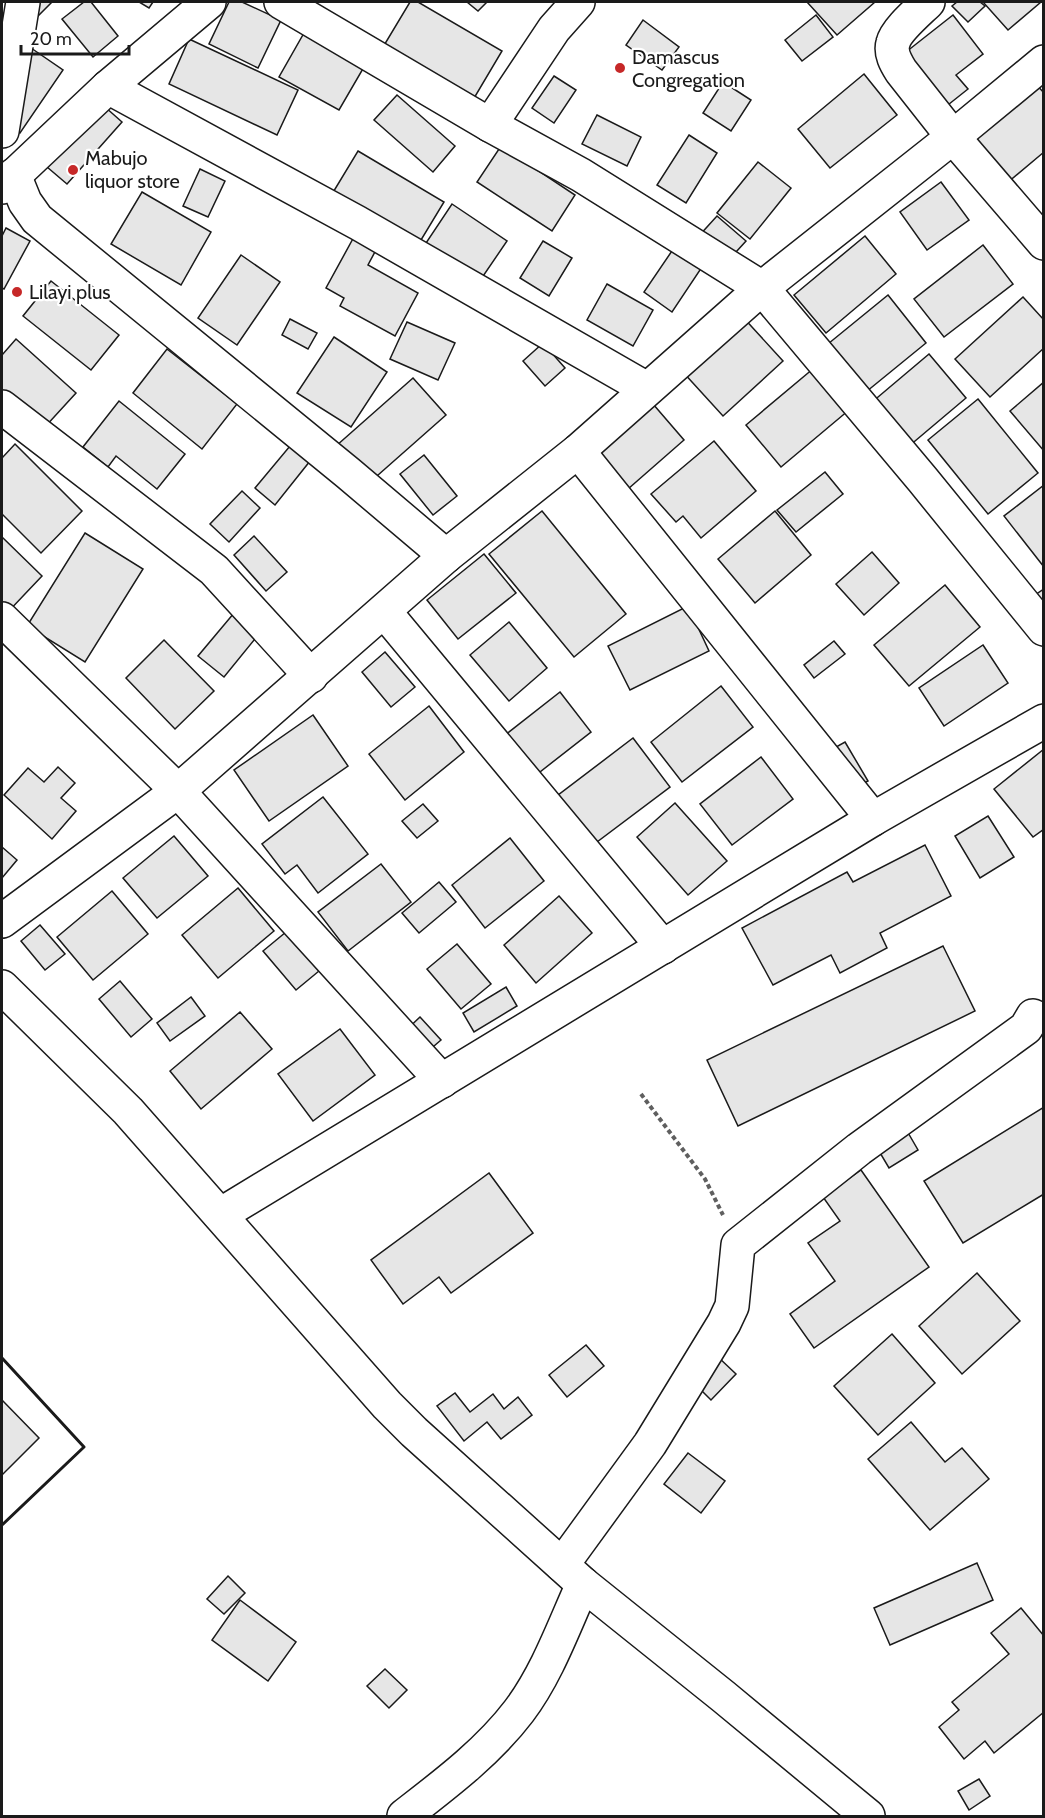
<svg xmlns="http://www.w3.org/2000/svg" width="1045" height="1818" viewBox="0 0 1045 1818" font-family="Cabin,sans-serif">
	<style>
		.building { fill: #e6e6e6; stroke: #1a1a1a; stroke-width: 1.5 }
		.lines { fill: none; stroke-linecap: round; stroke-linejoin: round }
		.minor-casing { stroke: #1a1a1a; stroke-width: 36 }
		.tertiary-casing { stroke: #1a1a1a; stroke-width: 36 }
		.path { stroke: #5f5f5f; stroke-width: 4; stroke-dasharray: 4.5 3; stroke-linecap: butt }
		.minor { stroke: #fff; stroke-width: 33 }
		.tertiary { stroke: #fff; stroke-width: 33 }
		.wall { stroke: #1a1a1a; stroke-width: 3 }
		.poi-dot { fill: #c62828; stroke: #fff; stroke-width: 2 }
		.labels { text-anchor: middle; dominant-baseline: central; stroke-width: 4.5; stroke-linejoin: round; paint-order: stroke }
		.poi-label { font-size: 20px; fill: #1a1a1a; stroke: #fff; text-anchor: start }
	</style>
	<rect width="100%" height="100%" fill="#fff"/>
	<g class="building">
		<path d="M 15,2 L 52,2 L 29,25 Z"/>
		<path d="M 84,2 L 91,2 L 118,36 L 93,57 L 62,19 Z"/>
		<path d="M 139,2 L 153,2 L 149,8 Z"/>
		<path d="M 229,2 L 242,2 L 281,20 L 258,68 L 209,44 Z"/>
		<path d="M 410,2 L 418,2 L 502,51 L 470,105 L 380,52 Z"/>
		<path d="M 467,2 L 487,2 L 478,11 Z"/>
		<path d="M 807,2 L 875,2 L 837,35 Z"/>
		<path d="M 957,2 L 980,2 L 985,6 L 968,22 L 952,6 Z"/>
		<path d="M 983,2 L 1041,2 L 1008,30 Z"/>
		<path d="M 816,15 L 833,37 L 802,61 L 785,40 Z"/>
		<path d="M 953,15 L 983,54 L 956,75 L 968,89 L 934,116 L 892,63 Z"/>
		<path d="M 643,20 L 679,47 L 662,70 L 626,45 Z"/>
		<path d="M 304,33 L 364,67 L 339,110 L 279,77 Z"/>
		<path d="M 189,39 L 298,90 L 277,135 L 169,84 Z"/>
		<path d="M 31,48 L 63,70 L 20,133 L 2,120 Z"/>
		<path d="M 864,74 L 897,115 L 830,168 L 798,129 Z"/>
		<path d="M 554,76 L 576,90 L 554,123 L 532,108 Z"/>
		<path d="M 723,82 L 751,100 L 731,131 L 703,113 Z"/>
		<path d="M 1035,83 L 1044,93 L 1044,152 L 1007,183 L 969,137 Z"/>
		<path d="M 397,95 L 455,146 L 433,172 L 374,120 Z"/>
		<path d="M 96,99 L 122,122 L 67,184 L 40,161 Z"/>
		<path d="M 597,115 L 641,137 L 627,166 L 582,144 Z"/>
		<path d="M 689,135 L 717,153 L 686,203 L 657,185 Z"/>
		<path d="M 501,146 L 575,195 L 552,231 L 477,182 Z"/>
		<path d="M 358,151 L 444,202 L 418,245 L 332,194 Z"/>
		<path d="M 758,162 L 791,188 L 750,239 L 717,213 Z"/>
		<path d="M 200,169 L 225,181 L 208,217 L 183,206 Z"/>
		<path d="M 941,182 L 969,220 L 927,250 L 900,212 Z"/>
		<path d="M 142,192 L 211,232 L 181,285 L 111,244 Z"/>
		<path d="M 452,204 L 507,241 L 477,285 L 422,249 Z"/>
		<path d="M 717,216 L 746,241 L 726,263 L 697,238 Z"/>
		<path d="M 6,228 L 30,241 L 4,289 L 2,288 L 2,236 Z"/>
		<path d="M 355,235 L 377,248 L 368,265 L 418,293 L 395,336 L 340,306 L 344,298 L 326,288 Z"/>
		<path d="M 865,236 L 896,274 L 826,333 L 794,295 Z"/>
		<path d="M 543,241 L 572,258 L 549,296 L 520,278 Z"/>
		<path d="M 676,245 L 704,264 L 672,312 L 644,292 Z"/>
		<path d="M 983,245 L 1013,284 L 944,337 L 914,299 Z"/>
		<path d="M 241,255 L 280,282 L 237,345 L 198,318 Z"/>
		<path d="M 51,281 L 119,335 L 91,370 L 23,316 Z"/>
		<path d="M 607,284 L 653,310 L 633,346 L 587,320 Z"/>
		<path d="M 888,295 L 926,343 L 861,396 L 823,348 Z"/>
		<path d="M 1023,297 L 1044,320 L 1044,348 L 990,397 L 955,359 Z"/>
		<path d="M 741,315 L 783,361 L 723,416 L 682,371 Z"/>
		<path d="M 290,319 L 317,333 L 308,349 L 282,335 Z"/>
		<path d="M 407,322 L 455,343 L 438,380 L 390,359 Z"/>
		<path d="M 334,337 L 387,372 L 351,427 L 297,393 Z"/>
		<path d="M 16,339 L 76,393 L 44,428 L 2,390 L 2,355 Z"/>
		<path d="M 543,343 L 565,368 L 545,386 L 523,361 Z"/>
		<path d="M 167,349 L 237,404 L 202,449 L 133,393 Z"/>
		<path d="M 929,354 L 966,398 L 902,452 L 865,408 Z"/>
		<path d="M 814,368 L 849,410 L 781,467 L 746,425 Z"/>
		<path d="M 413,378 L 446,415 L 369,483 L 336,446 Z"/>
		<path d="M 1044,382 L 1044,451 L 1010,411 Z"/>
		<path d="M 978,399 L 1038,473 L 988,514 L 928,440 Z"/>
		<path d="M 119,401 L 185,454 L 157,489 L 116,456 L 108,467 L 83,447 Z"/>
		<path d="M 653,404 L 684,440 L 628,489 L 597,454 Z"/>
		<path d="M 295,440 L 314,456 L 275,505 L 255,488 Z"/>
		<path d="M 714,441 L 756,491 L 701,538 L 683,516 L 676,522 L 651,494 Z"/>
		<path d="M 15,444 L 82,511 L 41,553 L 2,514 L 2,458 Z"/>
		<path d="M 424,455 L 457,496 L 433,515 L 400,474 Z"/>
		<path d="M 825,472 L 843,494 L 796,532 L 777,510 Z"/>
		<path d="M 1044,485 L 1044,567 L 1004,516 Z"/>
		<path d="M 242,491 L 260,508 L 229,542 L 210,524 Z"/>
		<path d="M 542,511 L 626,614 L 574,657 L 489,554 Z"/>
		<path d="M 775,511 L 811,555 L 755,603 L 718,559 Z"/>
		<path d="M 85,533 L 143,569 L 85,662 L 27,626 Z"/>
		<path d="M 254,536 L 287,572 L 266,591 L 234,555 Z"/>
		<path d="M 2,537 L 42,576 L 6,614 L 2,610 Z"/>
		<path d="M 872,552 L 899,583 L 864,615 L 836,584 Z"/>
		<path d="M 484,554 L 516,593 L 458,639 L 427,600 Z"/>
		<path d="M 945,585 L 980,627 L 909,686 L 874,645 Z"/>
		<path d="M 1044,589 L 1044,619 L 1029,599 Z"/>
		<path d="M 688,606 L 709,651 L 630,690 L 608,646 Z"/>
		<path d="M 234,613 L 259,634 L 224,677 L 198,656 Z"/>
		<path d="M 509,622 L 547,668 L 509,701 L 470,655 Z"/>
		<path d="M 164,640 L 214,691 L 175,729 L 126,678 Z"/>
		<path d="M 834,641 L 845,654 L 814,678 L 804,665 Z"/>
		<path d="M 983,645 L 1008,683 L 944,726 L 919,688 Z"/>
		<path d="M 385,652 L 415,687 L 391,707 L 362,672 Z"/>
		<path d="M 721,686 L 753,727 L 682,782 L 651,742 Z"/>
		<path d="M 560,692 L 591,732 L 531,779 L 500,739 Z"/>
		<path d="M 429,706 L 464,752 L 405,800 L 369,754 Z"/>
		<path d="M 313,715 L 348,766 L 269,821 L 234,770 Z"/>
		<path d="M 633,738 L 670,787 L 585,851 L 549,802 Z"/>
		<path d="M 845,742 L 868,781 L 842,795 L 820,756 Z"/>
		<path d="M 1044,749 L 1044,829 L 1033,837 L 994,789 Z"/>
		<path d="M 761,757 L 793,799 L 732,845 L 700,804 Z"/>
		<path d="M 58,767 L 75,783 L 61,798 L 76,811 L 52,839 L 4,795 L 28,768 L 44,782 Z"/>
		<path d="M 323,797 L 368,854 L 318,893 L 297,865 L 285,874 L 262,844 Z"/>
		<path d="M 675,803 L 727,861 L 688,895 L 637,837 Z"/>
		<path d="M 423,804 L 438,821 L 417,838 L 402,821 Z"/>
		<path d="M 988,816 L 1014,857 L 980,878 L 955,836 Z"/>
		<path d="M 174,836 L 208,876 L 157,918 L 123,878 Z"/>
		<path d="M 510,838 L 544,881 L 485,928 L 452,885 Z"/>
		<path d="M 925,845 L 951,896 L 880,933 L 887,948 L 840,973 L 831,955 L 773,985 L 742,928 L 847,872 L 853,882 Z"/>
		<path d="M 2,847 L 17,860 L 2,878 Z"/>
		<path d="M 381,864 L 411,902 L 348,951 L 318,912 Z"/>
		<path d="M 439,882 L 456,902 L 419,933 L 402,913 Z"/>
		<path d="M 238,888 L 274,931 L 218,978 L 182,935 Z"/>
		<path d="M 112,891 L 148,934 L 93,980 L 57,937 Z"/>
		<path d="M 559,896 L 592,933 L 536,983 L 504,945 Z"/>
		<path d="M 40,925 L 65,954 L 45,970 L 21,941 Z"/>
		<path d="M 286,932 L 319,971 L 296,990 L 263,951 Z"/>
		<path d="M 457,944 L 491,984 L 461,1009 L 427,969 Z"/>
		<path d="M 943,946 L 975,1011 L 738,1126 L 707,1060 Z"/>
		<path d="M 120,981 L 152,1019 L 131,1037 L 99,999 Z"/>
		<path d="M 506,987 L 517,1006 L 474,1032 L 463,1013 Z"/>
		<path d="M 191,997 L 205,1016 L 170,1041 L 157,1023 Z"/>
		<path d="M 240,1012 L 272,1049 L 201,1109 L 170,1071 Z"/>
		<path d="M 420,1017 L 441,1040 L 420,1058 L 400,1036 Z"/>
		<path d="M 340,1029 L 375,1075 L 313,1121 L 278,1074 Z"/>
		<path d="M 1044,1107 L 1044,1194 L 963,1243 L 924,1181 Z"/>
		<path d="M 903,1124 L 918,1150 L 889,1168 L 873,1141 Z"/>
		<path d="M 861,1170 L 929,1267 L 814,1348 L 790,1314 L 835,1281 L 808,1243 L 840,1221 L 823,1197 Z"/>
		<path d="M 489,1173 L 533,1233 L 451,1293 L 439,1277 L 403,1304 L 371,1260 Z"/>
		<path d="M 977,1273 L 1020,1321 L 962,1374 L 919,1326 Z"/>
		<path d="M 892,1334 L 935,1383 L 878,1435 L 834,1386 Z"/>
		<path d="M 586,1345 L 604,1366 L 567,1397 L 549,1375 Z"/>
		<path d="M 717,1356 L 736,1374 L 711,1400 L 692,1381 Z"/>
		<path d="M 455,1393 L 470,1412 L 493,1394 L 504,1409 L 518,1397 L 532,1415 L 501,1439 L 487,1422 L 464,1441 L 437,1406 Z"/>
		<path d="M 2,1400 L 39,1438 L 2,1475 Z"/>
		<path d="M 911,1422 L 945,1462 L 962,1448 L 989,1479 L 930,1530 L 868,1459 Z"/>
		<path d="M 688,1453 L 725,1481 L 701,1513 L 664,1484 Z"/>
		<path d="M 977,1563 L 993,1600 L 890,1645 L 874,1608 Z"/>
		<path d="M 228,1576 L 245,1593 L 224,1614 L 207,1599 Z"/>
		<path d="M 240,1600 L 296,1642 L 268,1681 L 212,1640 Z"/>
		<path d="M 1021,1608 L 1044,1636 L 1044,1712 L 994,1753 L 985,1741 L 964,1759 L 939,1727 L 959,1710 L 952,1702 L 1009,1654 L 991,1633 Z"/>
		<path d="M 385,1669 L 407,1690 L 389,1708 L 367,1686 Z"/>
		<path d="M 979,1779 L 990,1796 L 969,1810 L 958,1791 Z"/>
	</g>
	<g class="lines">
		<g class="minor-casing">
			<g id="minor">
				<path d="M 281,2 L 490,125 L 581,175 L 762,288 L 923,480 L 1044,629"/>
				<path d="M 928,2 C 919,11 896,30 893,43 C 890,53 896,63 901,71 L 953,137 L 1044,243"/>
				<path d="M 108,87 L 358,223 L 647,389"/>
				<path d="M 490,125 L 554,29 L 578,2"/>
				<path d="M 2,131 L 23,2"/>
				<path d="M 14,175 L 25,202 L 37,219 L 348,473 L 446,556"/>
				<path d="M 2,187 L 108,87 L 209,2"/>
				<path d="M 2,407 L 214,570 L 311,676"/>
				<path d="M 578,451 L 873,819"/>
				<path d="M 384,611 L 663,947"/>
				<path d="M 2,619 L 178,791 L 442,1081"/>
				<path d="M 2,921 L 178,791 L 446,556 L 578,451 L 762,288 L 953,137 L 1044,62"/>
				<path d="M 2,987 L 128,1111 L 387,1405 L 414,1432 L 583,1584"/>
				<path d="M 220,1215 L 873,819 L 1044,721"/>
				<path d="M 562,1565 L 650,1444 L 724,1323 L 732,1306 L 738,1245 L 859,1149 L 1026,1028 L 1033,1016"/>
			</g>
		</g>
		<g class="tertiary-casing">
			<path id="tertiary" d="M 404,1816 C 444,1785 488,1752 519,1711 C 547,1674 564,1626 583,1584 L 724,1697 L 868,1816"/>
		</g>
		<path class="path" d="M 641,1094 L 705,1179 L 723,1215"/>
		<use href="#minor" class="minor"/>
		<use href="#tertiary" class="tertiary"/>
		<path class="wall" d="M 2,1358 L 84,1447 L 2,1525"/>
	</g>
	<g class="poi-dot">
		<circle cx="620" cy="68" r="6"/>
		<circle cx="73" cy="170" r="6"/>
		<circle cx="17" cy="292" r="6"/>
	</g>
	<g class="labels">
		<g class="poi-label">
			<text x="632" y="57">Damascus<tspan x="632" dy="23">Congregation</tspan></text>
			<text x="85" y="158">Mabujo<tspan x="85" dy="23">liquor store</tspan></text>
			<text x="29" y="292">Lilayi plus</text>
		</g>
	</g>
	<rect width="1045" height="1818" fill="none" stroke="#1a1a1a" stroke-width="6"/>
	<path d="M21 45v9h108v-9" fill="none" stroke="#1a1a1a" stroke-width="3"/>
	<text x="30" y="45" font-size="18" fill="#1a1a1a" stroke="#ffffff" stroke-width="4.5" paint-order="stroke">20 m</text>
</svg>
